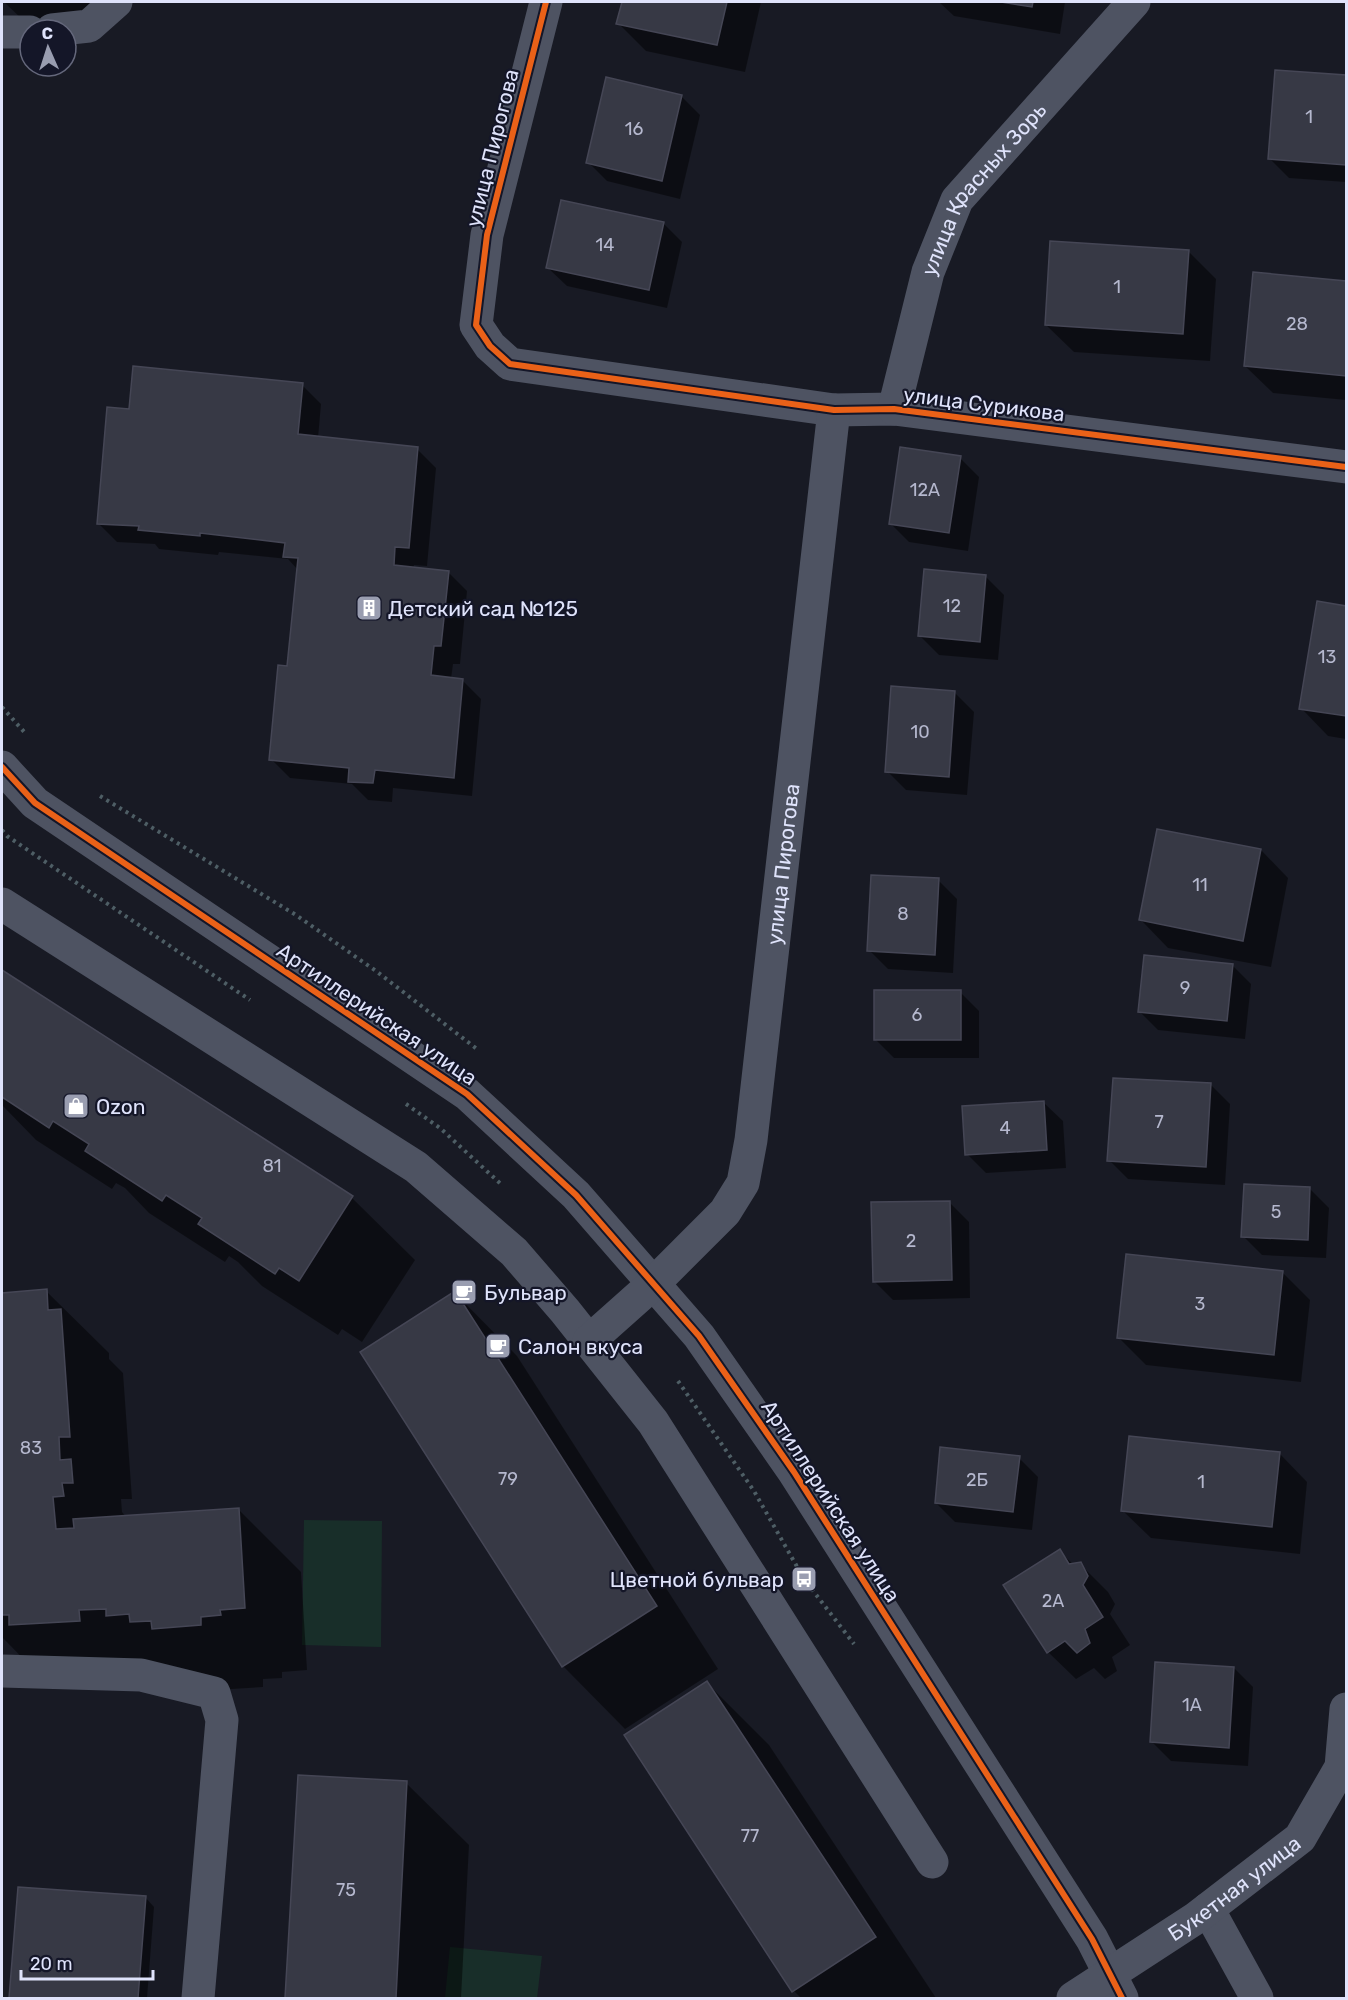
<svg xmlns="http://www.w3.org/2000/svg" width="1348" height="2000" viewBox="0 0 1348 2000" font-family="Rubik,sans-serif">
	<style>
		.green { fill: #182e29 }
		.shadow { fill: #0007 }
		.building { fill: #373945; stroke: #454655; stroke-width: 1.5 }
		.lines { fill: none; stroke-linecap: round; stroke-linejoin: round }
		.path { stroke: #4e5e65; stroke-width: 4; stroke-dasharray: 3 4.5; stroke-linecap: butt }
		.minor { stroke: #4e5362; stroke-width: 33 }
		.cycleway-casing { stroke: #141628; stroke-width: 10 }
		.cycleway { stroke: #ea6118; stroke-width: 6 }
		.labels { text-anchor: middle; dominant-baseline: central; stroke-width: 4.5; stroke-linejoin: round; paint-order: stroke }
		.number-label { font-size: 18px; fill: #b5b8ce }
		.street-label { font-size: 21px; fill: #dfe3fb; stroke: #141628 }
		.poi-label { font-size: 21px; fill: #dfe3fb; stroke: #141628; text-anchor: start }
	</style>
	<rect width="100%" height="100%" fill="#181a24"/>
	<g class="green">
		<path d="M 304,1520 L 382,1521 L 381,1647 L 302,1645 Z"/>
		<path d="M 450,1947 L 542,1956 L 537,1998 L 445,1998 Z"/>
	</g>
	<g class="shadow">
		<path d="M 4,2 L 106,2 L 106,21 L 24,21 Z"/>
		<path d="M 623,2 L 761,2 L 745,72 L 646,51 L 618,23 Z"/>
		<path d="M 939,2 L 1065,2 L 1060,34 L 954,16 Z"/>
		<path d="M 1276,72 L 1346,77 L 1346,182 L 1289,178 L 1270,159 Z"/>
		<path d="M 681,96 L 700,115 L 680,199 L 607,181 L 588,162 Z"/>
		<path d="M 663,223 L 682,242 L 667,308 L 567,286 L 548,268 Z"/>
		<path d="M 1188,251 L 1216,279 L 1210,361 L 1074,352 L 1046,325 Z"/>
		<path d="M 1254,274 L 1346,283 L 1346,400 L 1273,393 L 1245,366 Z"/>
		<path d="M 302,385 L 321,404 L 318,438 L 417,449 L 436,468 L 427,566 L 414,565 L 413,569 L 448,572 L 467,591 L 460,664 L 453,664 L 451,679 L 462,680 L 481,699 L 472,796 L 393,788 L 392,802 L 368,800 L 352,784 L 290,778 L 271,759 L 288,668 L 298,570 L 288,559 L 219,552 L 218,555 L 159,549 L 155,544 L 117,542 L 98,523 L 130,411 Z"/>
		<path d="M 960,458 L 979,477 L 968,551 L 909,542 L 890,523 Z"/>
		<path d="M 985,576 L 1004,595 L 998,660 L 939,655 L 920,636 Z"/>
		<path d="M 1318,603 L 1346,607 L 1346,739 L 1328,736 L 1301,708 Z"/>
		<path d="M 955,693 L 974,712 L 967,795 L 906,790 L 887,771 Z"/>
		<path d="M 1261,850 L 1288,878 L 1271,967 L 1168,948 L 1141,920 Z"/>
		<path d="M 938,880 L 957,899 L 953,973 L 888,969 L 869,950 Z"/>
		<path d="M 1232,965 L 1251,984 L 1245,1039 L 1158,1030 L 1139,1011 Z"/>
		<path d="M 2,971 L 352,1198 L 415,1260 L 362,1342 L 342,1329 L 338,1335 L 262,1286 L 238,1262 L 229,1256 L 225,1262 L 149,1213 L 125,1188 L 116,1183 L 112,1189 L 36,1140 L 2,1105 Z"/>
		<path d="M 960,992 L 979,1011 L 979,1058 L 894,1058 L 875,1039 Z"/>
		<path d="M 1211,1085 L 1230,1104 L 1225,1185 L 1128,1179 L 1109,1160 Z"/>
		<path d="M 1044,1103 L 1063,1121 L 1066,1168 L 986,1173 L 967,1154 Z"/>
		<path d="M 1310,1189 L 1329,1208 L 1326,1258 L 1262,1255 L 1243,1236 Z"/>
		<path d="M 950,1203 L 969,1222 L 970,1298 L 893,1300 L 874,1281 Z"/>
		<path d="M 1282,1272 L 1310,1300 L 1301,1382 L 1146,1365 L 1118,1337 Z"/>
		<path d="M 46,1291 L 109,1353 L 109,1359 L 123,1373 L 132,1499 L 121,1499 L 122,1512 L 126,1517 L 238,1509 L 301,1572 L 307,1670 L 282,1672 L 282,1678 L 263,1679 L 263,1687 L 216,1690 L 42,1678 L 2,1637 L 2,1294 Z"/>
		<path d="M 455,1293 L 517,1356 L 718,1669 L 625,1729 L 563,1666 Z"/>
		<path d="M 1280,1454 L 1307,1482 L 1300,1554 L 1151,1538 L 1123,1511 Z"/>
		<path d="M 1019,1458 L 1038,1477 L 1032,1530 L 955,1522 L 936,1503 Z"/>
		<path d="M 1059,1551 L 1074,1565 L 1080,1564 L 1108,1592 L 1115,1604 L 1110,1614 L 1130,1645 L 1112,1657 L 1117,1671 L 1105,1679 L 1094,1668 L 1076,1679 L 1048,1652 Z"/>
		<path d="M 1234,1668 L 1253,1687 L 1248,1766 L 1171,1761 L 1152,1742 Z"/>
		<path d="M 707,1683 L 769,1745 L 936,1998 L 801,1998 L 794,1991 L 626,1735 Z"/>
		<path d="M 299,1777 L 406,1783 L 469,1845 L 461,1998 L 287,1998 Z"/>
		<path d="M 19,1888 L 145,1897 L 154,1907 L 147,1998 L 11,1998 Z"/>
	</g>
	<g class="building">
		<path d="M 622,2 L 727,2 L 717,45 L 616,24 Z"/>
		<path d="M 1001,2 L 1033,2 L 1032,7 Z"/>
		<path d="M 1275,70 L 1346,75 L 1346,165 L 1268,159 Z"/>
		<path d="M 606,77 L 682,95 L 662,181 L 586,163 Z"/>
		<path d="M 561,200 L 664,222 L 649,290 L 546,268 Z"/>
		<path d="M 1050,241 L 1189,250 L 1183,334 L 1045,325 Z"/>
		<path d="M 1253,272 L 1346,281 L 1346,376 L 1244,366 Z"/>
		<path d="M 133,366 L 303,383 L 298,434 L 418,447 L 409,548 L 395,547 L 394,565 L 449,571 L 441,646 L 434,646 L 431,675 L 463,679 L 454,778 L 375,770 L 373,783 L 348,782 L 349,768 L 269,760 L 278,665 L 287,666 L 298,558 L 283,557 L 285,543 L 200,533 L 200,536 L 138,530 L 139,526 L 97,524 L 107,407 L 129,409 Z"/>
		<path d="M 900,447 L 961,456 L 949,533 L 889,524 Z"/>
		<path d="M 924,569 L 986,575 L 980,642 L 918,636 Z"/>
		<path d="M 1317,601 L 1346,606 L 1346,716 L 1299,709 Z"/>
		<path d="M 891,686 L 955,691 L 949,777 L 885,772 Z"/>
		<path d="M 1157,829 L 1261,849 L 1243,941 L 1139,920 Z"/>
		<path d="M 871,875 L 939,878 L 935,955 L 867,951 Z"/>
		<path d="M 1144,955 L 1233,964 L 1227,1021 L 1138,1012 Z"/>
		<path d="M 2,970 L 353,1196 L 299,1281 L 279,1268 L 275,1274 L 198,1224 L 202,1218 L 166,1195 L 162,1201 L 85,1151 L 89,1144 L 53,1121 L 49,1128 L 2,1097 Z"/>
		<rect x="874" y="990" width="87" height="50"/>
		<path d="M 1113,1078 L 1211,1083 L 1206,1167 L 1107,1161 Z"/>
		<path d="M 1044,1101 L 1047,1150 L 965,1155 L 962,1106 Z"/>
		<path d="M 1244,1184 L 1310,1187 L 1308,1240 L 1241,1237 Z"/>
		<path d="M 950,1201 L 952,1280 L 873,1282 L 871,1202 Z"/>
		<path d="M 1126,1254 L 1283,1271 L 1274,1355 L 1117,1338 Z"/>
		<path d="M 47,1289 L 48,1310 L 61,1309 L 70,1437 L 59,1437 L 60,1460 L 71,1459 L 73,1483 L 62,1483 L 64,1496 L 53,1497 L 56,1529 L 74,1528 L 73,1519 L 239,1508 L 245,1608 L 220,1610 L 221,1615 L 201,1617 L 201,1625 L 152,1629 L 151,1621 L 130,1622 L 129,1614 L 106,1616 L 106,1609 L 79,1610 L 80,1621 L 9,1625 L 9,1615 L 2,1615 L 2,1293 Z"/>
		<path d="M 455,1291 L 657,1606 L 562,1667 L 360,1352 Z"/>
		<path d="M 1129,1436 L 1280,1452 L 1272,1527 L 1121,1511 Z"/>
		<path d="M 940,1447 L 1020,1456 L 1013,1512 L 935,1503 Z"/>
		<path d="M 1060,1549 L 1069,1564 L 1081,1562 L 1088,1576 L 1083,1585 L 1103,1617 L 1085,1629 L 1090,1643 L 1077,1653 L 1065,1641 L 1047,1653 L 1003,1585 Z"/>
		<path d="M 1155,1662 L 1234,1667 L 1229,1748 L 1150,1742 Z"/>
		<path d="M 707,1681 L 876,1937 L 792,1992 L 624,1735 Z"/>
		<path d="M 298,1775 L 407,1781 L 396,1998 L 285,1998 Z"/>
		<path d="M 18,1887 L 146,1896 L 138,1998 L 9,1998 Z"/>
	</g>
	<g class="lines">
		<g class="path">
			<path d="M 2,707 L 26,734"/>
			<path d="M 100,796 L 296,915 L 376,971 L 477,1049"/>
			<path d="M 2,830 L 7,836 L 250,1000"/>
			<path d="M 406,1104 L 440,1128 L 503,1186"/>
			<path d="M 678,1381 L 754,1491 L 804,1579 L 854,1644"/>
		</g>
		<g class="minor">
			<path d="M 546,2 L 487,235 L 476,325 L 490,346 L 510,364 L 834,410 L 894,409 L 1346,467"/>
			<path d="M 52,30 L 89,26 L 116,2"/>
			<path d="M 2,32 L 30,32"/>
			<path id="s1" d="M 894,409 L 928,272 L 957,200 L 1134,2"/>
			<path d="M 2,767 L 35,803 L 467,1094 L 576,1195 L 699,1336 L 794,1472 L 1092,1939 L 1122,1998"/>
			<path d="M 2,904 L 416,1167 L 514,1252 L 565,1311 L 653,1422 L 932,1862"/>
			<path id="s2" d="M 589,1341 L 653,1284 L 725,1212 L 743,1183 L 751,1140 L 834,410"/>
			<path d="M 2,1671 L 141,1675 L 214,1693 L 222,1720 L 198,1998"/>
			<path d="M 1208,1909 L 1257,1998"/>
			<path id="s3" d="M 1073,1998 L 1196,1918 L 1300,1838 L 1341,1767 L 1346,1709"/>
		</g>
		<g class="cycleway-casing">
			<g id="cycleway">
				<path d="M 546,2 L 487,235 L 476,325 L 490,346 L 510,364 L 834,410 L 894,409 L 1346,467"/>
				<path d="M 2,767 L 35,803 L 467,1094 L 576,1195 L 699,1336 L 794,1472 L 1092,1939 L 1122,1998"/>
			</g>
		</g>
		<use href="#cycleway" class="cycleway"/>
	</g>
	<defs>
		<g id="building-square" transform="scale(1.35)"><rect x="-9" y="-9" width="18" height="18" rx="4" fill="#999db0" stroke="#141628"/><path d="M-4-6H4V6H1V3H-1V6H-4ZM-2.5-4.3h1.7v1.8h-1.7ZM.8-4.3h1.7v1.8H.8ZM-2.5-1h1.7V.8h-1.7ZM.8-1h1.7V.8H.8Z" fill="#fff"/></g>
		<g id="shop-square" transform="scale(1.35)"><rect x="-9" y="-9" width="18" height="18" rx="4" fill="#999db0" stroke="#141628"/><path d="M-5-2.5h2.3a2.7 3.5 0 0 1 5.4 0H5L5.5 6h-11ZM-1.5-2.5h3a1.5 2.3 0 0 0-3 0Z" fill="#fff"/></g>
		<g id="cafe-square" transform="scale(1.35)"><rect x="-9" y="-9" width="18" height="18" rx="4" fill="#999db0" stroke="#141628"/><path d="M-5.5-4.5H6V0H3Q3 3.5 0 3.5H-2.5Q-5.5 3.5-5.5 0ZM3-3.2v2h1.7v-2ZM-6 4.5H4V6H-6Z" fill="#fff"/></g>
		<g id="bus-square" transform="scale(1.35)"><rect x="-9" y="-9" width="18" height="18" rx="4" fill="#999db0" stroke="#141628"/><path d="M-5-6H5V4H4V6H2V4H-2V6H-4V4H-5ZM-3.5-4V0h7V-4ZM-3.5 1.2v1.5H-2V1.2ZM2 1.2v1.5H3.5V1.2Z" fill="#fff"/></g>
	</defs>
	<g fill-rule="evenodd">
		<use href="#building-square" x="369" y="608"/>
		<use href="#shop-square" x="76" y="1106"/>
		<use href="#cafe-square" x="464" y="1292"/>
		<use href="#cafe-square" x="498" y="1346"/>
		<use href="#bus-square" x="804" y="1579"/>
	</g>
	<g class="labels">
		<g class="number-label">
			<text x="1309" y="117">1</text>
			<text x="634" y="129">16</text>
			<text x="605" y="245">14</text>
			<text x="1117" y="287">1</text>
			<text x="1297" y="324">28</text>
			<text x="925" y="490">12А</text>
			<text x="952" y="606">12</text>
			<text x="1327" y="657">13</text>
			<text x="920" y="732">10</text>
			<text x="1200" y="885">11</text>
			<text x="903" y="914">8</text>
			<text x="1185" y="988">9</text>
			<text x="917" y="1015">6</text>
			<text x="1159" y="1122">7</text>
			<text x="1005" y="1128">4</text>
			<text x="272" y="1166">81</text>
			<text x="1276" y="1212">5</text>
			<text x="911" y="1241">2</text>
			<text x="1200" y="1304">3</text>
			<text x="31" y="1448">83</text>
			<text x="508" y="1479">79</text>
			<text x="977" y="1480">2Б</text>
			<text x="1201" y="1482">1</text>
			<text x="1053" y="1601">2А</text>
			<text x="1192" y="1705">1А</text>
			<text x="750" y="1836">77</text>
			<text x="346" y="1890">75</text>
		</g>
		<g class="street-label">
			<text transform="translate(492 148) rotate(-76)">улица Пирогова</text>
			<text stroke="none"><textPath href="#s1" startOffset="242">улица Красных Зорь</textPath></text>
			<text transform="translate(984 404) rotate(7)">улица Сурикова</text>
			<text stroke="none"><textPath href="#s2" startOffset="543">улица Пирогова</textPath></text>
			<text transform="translate(377 1014) rotate(34)">Артиллерийская улица</text>
			<text transform="translate(831 1501) rotate(57)">Артиллерийская улица</text>
			<text stroke="none"><textPath href="#s3" startOffset="195">Букетная улица</textPath></text>
		</g>
		<g class="poi-label">
			<text x="388" y="608">Детский сад №125</text>
			<text x="96" y="1106">Ozon</text>
			<text x="484" y="1292">Бульвар</text>
			<text x="518" y="1346">Салон вкуса</text>
			<text x="784" y="1579" text-anchor="end">Цветной бульвар</text>
		</g>
	</g>
	<rect width="1348" height="2000" fill="none" stroke="#dfe3fb" stroke-width="6"/>
	<g transform="translate(48 48) rotate(357)"><circle r="28" fill="#141628" stroke="#65687c" stroke-width="1.5"/>
	<path d="M0-4.5L10 22L0 15L-10 22Z" fill="#999db0"/>
	<text y="-9" font-size="16" font-weight="bold" text-anchor="middle" fill="#dfe3fb">С</text>
	</g>
	<path d="M21 1970v9h132v-9" fill="none" stroke="#dfe3fb" stroke-width="3"/>
	<text x="30" y="1970" font-size="18" fill="#dfe3fb" stroke="#141628" stroke-width="4.5" paint-order="stroke">20 m</text>
</svg>
